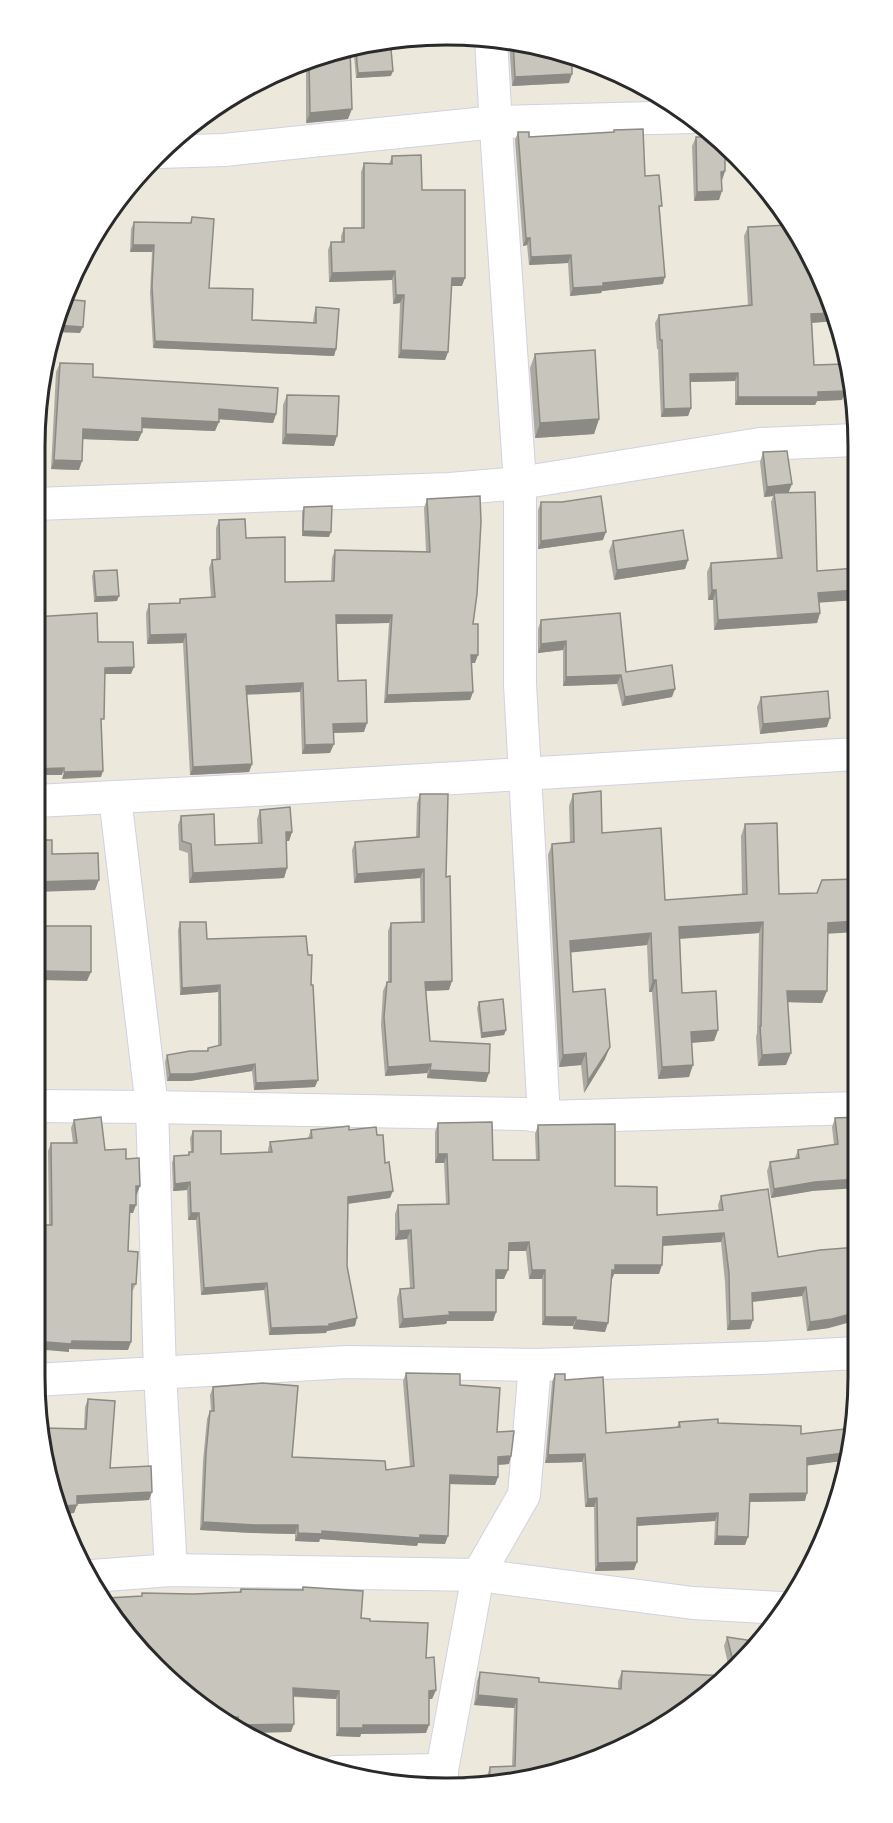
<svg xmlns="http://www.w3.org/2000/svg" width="893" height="1823" viewBox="0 0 893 1823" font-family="Jost,sans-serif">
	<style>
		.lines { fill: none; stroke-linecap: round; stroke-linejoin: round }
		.street-casing { stroke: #d1d1e3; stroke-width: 34 }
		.street { stroke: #fff; stroke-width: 32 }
		.wall { fill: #aba9a2 }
		.shaded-wall { fill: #8b8a84 }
		.building { fill: #c7c5bc; stroke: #8b8a84; stroke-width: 1.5 }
		.rim { fill: none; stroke: #2a2a2a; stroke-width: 3 }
	</style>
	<rect width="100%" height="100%" fill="#ece8dc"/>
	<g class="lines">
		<g class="street-casing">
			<g id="street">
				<path d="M 491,39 L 497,144 L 520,483 L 520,684 L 544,1117"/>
				<path d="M 159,152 L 224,150 L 496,122 L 692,117"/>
				<path d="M 35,504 L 450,489 L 520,483 L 760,444 L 855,440"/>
				<path d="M 115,797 L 152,1107 L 160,1373 L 171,1570"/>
				<path d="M 35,801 L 256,790 L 856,754"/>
				<path d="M 35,1106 L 152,1107 L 525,1114 L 544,1117 L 858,1108"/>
				<path d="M 35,1380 L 347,1362 L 535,1365 L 760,1358 L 858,1353"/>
				<path d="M 92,1576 L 171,1570 L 478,1575 L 693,1603 L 781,1608"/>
				<path d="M 336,1772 L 442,1770"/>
				<path d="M 442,1783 L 442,1770 L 478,1575 L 524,1495 L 535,1365"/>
			</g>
		</g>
		<use href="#street" class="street"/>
	</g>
	<g class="wall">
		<path d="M 509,41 L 527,42 L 569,83 L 512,86 Z"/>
		<path d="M 350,47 L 348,119 L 306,123 L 306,61 Z"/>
		<path d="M 356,51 L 391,76 L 356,78 L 354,56 Z"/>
		<path d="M 614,130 L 645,176 L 660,212 L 663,284 L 602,291 L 601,293 L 570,296 L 568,263 L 529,265 L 527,245 L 523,246 L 515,140 L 518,132 L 529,137 L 613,132 Z"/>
		<path d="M 696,137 L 725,171 L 722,180 L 719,200 L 694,201 L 692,146 Z"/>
		<path d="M 392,156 L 422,190 L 462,286 L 451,286 L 448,352 L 445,360 L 398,358 L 400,303 L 393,304 L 392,280 L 329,282 L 328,250 L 331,242 L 341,242 L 341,236 L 344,228 L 361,228 L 361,172 L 364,163 L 389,164 Z"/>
		<path d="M 192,217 L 209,288 L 252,320 L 313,322 L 314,314 L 316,307 L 336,349 L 334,356 L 153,348 L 150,293 L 152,252 L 130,252 L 131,229 L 134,222 L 190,223 Z"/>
		<path d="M 788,221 L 827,289 L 836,321 L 812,323 L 814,365 L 842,400 L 817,401 L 815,405 L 735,405 L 735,381 L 690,382 L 691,408 L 688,416 L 661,417 L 658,349 L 657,349 L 655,323 L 659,315 L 748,305 L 744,236 L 748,227 L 788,225 Z"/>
		<path d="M 535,354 L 599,419 L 594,434 L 535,438 L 530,368 Z"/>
		<path d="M 60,363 L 93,377 L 276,414 L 273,423 L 219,419 L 215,431 L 142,428 L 142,432 L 138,441 L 83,439 L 79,470 L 51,469 L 56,372 Z"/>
		<path d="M 287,395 L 334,446 L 282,444 L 283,405 Z"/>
		<path d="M 855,451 L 855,480 L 852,458 Z"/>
		<path d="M 763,452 L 788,493 L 817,571 L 856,600 L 819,602 L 820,613 L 817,623 L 714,630 L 713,600 L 708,600 L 707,572 L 711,563 L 777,558 L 771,502 L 773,496 L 764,497 L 760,462 Z"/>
		<path d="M 427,499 L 473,624 L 475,663 L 471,663 L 473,692 L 470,700 L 384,703 L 389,623 L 336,624 L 338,681 L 364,732 L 333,733 L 330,753 L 302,754 L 300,692 L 247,694 L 252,764 L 249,772 L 190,775 L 183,643 L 147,644 L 146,613 L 149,604 L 179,603 L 180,599 L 211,597 L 209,568 L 212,560 L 216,559 L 216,528 L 219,520 L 246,538 L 285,582 L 331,581 L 332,558 L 335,550 L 426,551 L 424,508 Z"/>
		<path d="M 541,502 L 603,540 L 538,549 L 538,510 Z"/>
		<path d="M 304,507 L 329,537 L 302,536 L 302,512 Z"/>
		<path d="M 613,541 L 688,560 L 685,569 L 614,580 L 609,551 Z"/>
		<path d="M 94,571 L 117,601 L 94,602 L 92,576 Z"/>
		<path d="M 541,620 L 626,672 L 672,697 L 622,706 L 617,684 L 563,686 L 563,650 L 538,653 L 538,629 Z"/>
		<path d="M 761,697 L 827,727 L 760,734 L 757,707 Z"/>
		<path d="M 420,794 L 446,877 L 449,990 L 426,991 L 430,1041 L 486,1082 L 427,1078 L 427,1073 L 385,1076 L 381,1025 L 383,991 L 387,982 L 388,982 L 388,931 L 391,923 L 421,922 L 420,878 L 354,883 L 352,850 L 355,842 L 416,837 L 417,803 Z"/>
		<path d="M 573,794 L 602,833 L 665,900 L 742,895 L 741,836 L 745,824 L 779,894 L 827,934 L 822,1003 L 787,1002 L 786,1065 L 758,1066 L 756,1037 L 757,1033 L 759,933 L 680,939 L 682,993 L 718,1030 L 714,1041 L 692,1043 L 689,1077 L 658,1079 L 652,992 L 649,992 L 647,945 L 571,952 L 573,992 L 605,1059 L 584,1093 L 581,1065 L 559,1067 L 548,855 L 552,844 L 570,842 L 569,806 Z"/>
		<path d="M 260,810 L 292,832 L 289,841 L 286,841 L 287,868 L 284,878 L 189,883 L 188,853 L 179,850 L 178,825 L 181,816 L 215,845 L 258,843 L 257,819 Z"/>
		<path d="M 180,922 L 207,939 L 311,985 L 315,1087 L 254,1090 L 252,1071 L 190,1081 L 167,1081 L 165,1062 L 167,1055 L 207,1051 L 208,1048 L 218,1046 L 218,992 L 180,995 L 178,930 Z"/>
		<path d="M 479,1002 L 506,1030 L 504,1035 L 481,1038 L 477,1008 Z"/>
		<path d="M 858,1117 L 812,1191 L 771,1198 L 767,1171 L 770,1162 L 795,1158 L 798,1150 L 834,1145 L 832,1127 L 835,1118 Z"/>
		<path d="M 74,1120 L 105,1150 L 126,1159 L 137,1194 L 133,1213 L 130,1213 L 128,1251 L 136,1284 L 132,1292 L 128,1350 L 69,1349 L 69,1352 L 49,1225 L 48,1151 L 51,1143 L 73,1143 L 71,1128 Z"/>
		<path d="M 438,1123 L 493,1160 L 536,1160 L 535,1134 L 538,1125 L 615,1186 L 657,1215 L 719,1211 L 718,1205 L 721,1196 L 778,1257 L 820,1250 L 829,1328 L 807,1331 L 802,1296 L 753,1302 L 750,1329 L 727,1330 L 725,1282 L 721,1242 L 663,1246 L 659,1274 L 614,1274 L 612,1279 L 605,1332 L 573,1329 L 573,1326 L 542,1325 L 542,1279 L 529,1279 L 526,1251 L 509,1251 L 504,1279 L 496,1279 L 496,1312 L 493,1321 L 447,1321 L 446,1324 L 399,1328 L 397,1298 L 400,1289 L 410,1288 L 407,1239 L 395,1240 L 395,1214 L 398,1205 L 446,1204 L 444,1163 L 435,1163 L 435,1132 Z"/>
		<path d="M 311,1130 L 349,1130 L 377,1135 L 385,1163 L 390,1198 L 348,1204 L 347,1266 L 355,1326 L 327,1331 L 326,1333 L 269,1335 L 264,1290 L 201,1295 L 196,1220 L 188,1220 L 187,1190 L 173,1191 L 172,1163 L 174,1156 L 188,1155 L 189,1152 L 191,1152 L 190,1138 L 193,1131 L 221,1154 L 268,1153 L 268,1149 L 270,1142 L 308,1138 Z"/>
		<path d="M 406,1373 L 460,1385 L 497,1432 L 509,1464 L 498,1465 L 498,1477 L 495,1485 L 450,1484 L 445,1544 L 418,1543 L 417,1546 L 320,1539 L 319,1542 L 295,1541 L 295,1534 L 252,1533 L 200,1530 L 203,1461 L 207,1419 L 210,1411 L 211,1411 L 210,1395 L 213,1387 L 292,1457 L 386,1470 L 410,1467 L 403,1381 Z"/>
		<path d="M 555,1374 L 565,1380 L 606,1433 L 677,1427 L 679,1422 L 718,1423 L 801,1434 L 851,1457 L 850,1460 L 807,1465 L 805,1501 L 749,1502 L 745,1545 L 714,1545 L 715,1521 L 637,1526 L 634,1570 L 595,1571 L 594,1507 L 585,1507 L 582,1462 L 545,1463 L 552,1382 Z"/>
		<path d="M 88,1399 L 110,1468 L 149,1500 L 77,1504 L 74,1513 L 64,1514 L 56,1509 L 84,1429 L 85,1407 Z"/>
		<path d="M 303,1587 L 361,1618 L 370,1621 L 426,1658 L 436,1690 L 432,1699 L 429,1699 L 426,1733 L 361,1734 L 360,1737 L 336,1736 L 336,1699 L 293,1697 L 291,1732 L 244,1733 L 235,1728 L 235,1725 L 120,1628 L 106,1603 L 108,1598 L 142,1596 L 142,1593 L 193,1594 L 239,1592 L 241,1589 L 302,1590 Z"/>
		<path d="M 727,1637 L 756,1648 L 730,1673 L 724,1646 Z"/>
		<path d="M 622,1671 L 726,1676 L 501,1785 L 486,1784 L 487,1776 L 490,1767 L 512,1766 L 514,1708 L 474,1705 L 477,1681 L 480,1672 L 539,1682 L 618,1689 L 618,1681 Z"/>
	</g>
	<g class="shaded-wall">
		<path d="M 393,71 L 391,76 L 356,78 L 358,73 Z"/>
		<path d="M 572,74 L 569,83 L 512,86 L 515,77 Z"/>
		<path d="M 352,109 L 348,119 L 306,123 L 310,113 Z"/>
		<path d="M 725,171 L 722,180 L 718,180 L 721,172 Z"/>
		<path d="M 722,191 L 719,200 L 694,201 L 697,192 Z"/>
		<path d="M 526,238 L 530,238 L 527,245 L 523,246 Z"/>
		<path d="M 133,245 L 154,245 L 152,252 L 130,252 Z"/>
		<path d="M 571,255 L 568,263 L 529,265 L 531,257 Z"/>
		<path d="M 395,271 L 392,280 L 329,282 L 332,273 Z"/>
		<path d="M 665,277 L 663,284 L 602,291 L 601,293 L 570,296 L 573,288 L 603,283 Z"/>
		<path d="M 452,278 L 465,278 L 462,286 L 449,286 Z"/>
		<path d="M 396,295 L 404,295 L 400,303 L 393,304 Z"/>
		<path d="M 834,313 L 836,321 L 808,323 L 811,314 Z"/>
		<path d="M 55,325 L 83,327 L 80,333 L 53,332 Z"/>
		<path d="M 155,341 L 336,349 L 334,356 L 153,348 Z"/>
		<path d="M 401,350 L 448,352 L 445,360 L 398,358 Z"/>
		<path d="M 738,373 L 735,381 L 687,382 L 690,374 Z"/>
		<path d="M 846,391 L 842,400 L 817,401 L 815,405 L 735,405 L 738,397 L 818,392 Z"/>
		<path d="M 691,408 L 688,416 L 661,417 L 664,409 Z"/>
		<path d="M 219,409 L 276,414 L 273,423 L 216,419 Z"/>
		<path d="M 142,418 L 219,422 L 215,431 L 139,428 Z"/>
		<path d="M 599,419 L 594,434 L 535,438 L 540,423 Z"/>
		<path d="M 83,429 L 142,432 L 138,441 L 80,439 Z"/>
		<path d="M 286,434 L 337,436 L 334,446 L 282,444 Z"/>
		<path d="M 54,460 L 82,461 L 79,470 L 51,469 Z"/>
		<path d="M 792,484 L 788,494 L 774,493 L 773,496 L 764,497 L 767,487 Z"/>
		<path d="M 303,531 L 331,532 L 329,537 L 302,536 Z"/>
		<path d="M 606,532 L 603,540 L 538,549 L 541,541 Z"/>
		<path d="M 688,560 L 685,569 L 614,580 L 617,570 Z"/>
		<path d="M 712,590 L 716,590 L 713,600 L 708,600 Z"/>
		<path d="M 856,590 L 856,600 L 815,603 L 818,593 Z"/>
		<path d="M 119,596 L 117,601 L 94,602 L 96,597 Z"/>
		<path d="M 820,613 L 817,623 L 714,630 L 718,620 Z"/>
		<path d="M 336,615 L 392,615 L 389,623 L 333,624 Z"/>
		<path d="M 186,634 L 183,643 L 147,644 L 150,635 Z"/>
		<path d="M 566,641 L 563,650 L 538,653 L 541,644 Z"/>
		<path d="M 471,655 L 478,655 L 475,663 L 468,663 Z"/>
		<path d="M 134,667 L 131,674 L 102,674 L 105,668 Z"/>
		<path d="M 621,675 L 617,684 L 563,686 L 566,677 Z"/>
		<path d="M 303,683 L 300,692 L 243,695 L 246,686 Z"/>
		<path d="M 675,689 L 672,697 L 622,706 L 625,697 Z"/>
		<path d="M 473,692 L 470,700 L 384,703 L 387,695 Z"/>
		<path d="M 830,718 L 827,727 L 760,734 L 763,724 Z"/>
		<path d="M 367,723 L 364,732 L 330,733 L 333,724 Z"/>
		<path d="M 334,744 L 330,753 L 302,754 L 305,745 Z"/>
		<path d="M 252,764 L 249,772 L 190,775 L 193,767 Z"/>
		<path d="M 64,768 L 62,775 L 34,775 L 34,769 Z"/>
		<path d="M 103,771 L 101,777 L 62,779 L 64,772 Z"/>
		<path d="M 286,832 L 292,832 L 289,841 L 283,841 Z"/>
		<path d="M 287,868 L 284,878 L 189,883 L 193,873 Z"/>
		<path d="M 424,869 L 420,878 L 354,883 L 357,874 Z"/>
		<path d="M 99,880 L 95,890 L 34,892 L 34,882 Z"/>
		<path d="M 857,921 L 857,932 L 823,934 L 828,923 Z"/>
		<path d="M 763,922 L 759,933 L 675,939 L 679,927 Z"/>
		<path d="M 651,933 L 647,945 L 566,953 L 570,941 Z"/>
		<path d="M 43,971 L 91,972 L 87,981 L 40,980 Z"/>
		<path d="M 653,980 L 656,980 L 652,992 L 649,992 Z"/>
		<path d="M 452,981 L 449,990 L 422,991 L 425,982 Z"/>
		<path d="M 220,985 L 218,992 L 180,995 L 182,988 Z"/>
		<path d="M 787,991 L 827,991 L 822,1003 L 782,1002 Z"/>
		<path d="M 34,1006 L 40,1007 L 37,1016 L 34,1015 Z"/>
		<path d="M 506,1030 L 504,1035 L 481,1038 L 482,1033 Z"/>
		<path d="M 718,1030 L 714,1041 L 687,1043 L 691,1032 Z"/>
		<path d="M 610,1047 L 605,1059 L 584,1093 L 588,1081 Z"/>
		<path d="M 586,1053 L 581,1065 L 559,1067 L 563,1055 Z"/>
		<path d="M 791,1053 L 786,1065 L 758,1066 L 762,1055 Z"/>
		<path d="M 255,1064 L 252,1071 L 190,1081 L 167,1081 L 170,1074 Z"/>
		<path d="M 431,1064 L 427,1073 L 385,1076 L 388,1067 Z"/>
		<path d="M 693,1065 L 689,1077 L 658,1079 L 662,1067 Z"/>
		<path d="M 430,1070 L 489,1073 L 486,1082 L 427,1078 Z"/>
		<path d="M 318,1080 L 315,1087 L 254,1090 L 256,1083 Z"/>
		<path d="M 438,1154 L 447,1154 L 444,1163 L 435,1163 Z"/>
		<path d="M 858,1179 L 858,1188 L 812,1191 L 771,1198 L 774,1189 L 815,1182 Z"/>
		<path d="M 190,1182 L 187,1190 L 173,1191 L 175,1184 Z"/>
		<path d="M 136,1186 L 140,1186 L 137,1194 L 133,1194 Z"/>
		<path d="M 393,1191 L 390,1198 L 345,1204 L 348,1197 Z"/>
		<path d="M 130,1205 L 136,1205 L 133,1213 L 127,1213 Z"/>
		<path d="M 191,1213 L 199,1213 L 196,1220 L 188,1220 Z"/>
		<path d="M 411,1230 L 407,1239 L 395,1240 L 399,1231 Z"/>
		<path d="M 724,1233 L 721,1242 L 659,1246 L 663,1237 Z"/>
		<path d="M 529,1242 L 526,1251 L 506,1251 L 509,1243 Z"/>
		<path d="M 615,1265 L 662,1265 L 659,1274 L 614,1274 L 612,1279 L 612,1270 Z"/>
		<path d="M 496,1270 L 508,1270 L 504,1279 L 492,1279 Z"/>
		<path d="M 532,1270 L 545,1270 L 542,1279 L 529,1279 Z"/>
		<path d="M 267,1283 L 264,1290 L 201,1295 L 204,1288 Z"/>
		<path d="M 806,1287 L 802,1296 L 749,1302 L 752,1293 Z"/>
		<path d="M 449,1312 L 496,1312 L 493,1321 L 447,1321 L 446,1324 L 399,1328 L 403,1319 Z"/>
		<path d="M 858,1312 L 858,1320 L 829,1328 L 807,1331 L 810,1322 Z"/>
		<path d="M 545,1317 L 576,1317 L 573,1326 L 542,1325 Z"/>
		<path d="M 357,1318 L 355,1326 L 327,1331 L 326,1333 L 269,1335 L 271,1328 L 329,1324 Z"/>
		<path d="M 576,1320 L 608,1323 L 605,1332 L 573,1329 Z"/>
		<path d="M 753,1320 L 750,1329 L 727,1330 L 730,1321 Z"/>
		<path d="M 34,1341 L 72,1341 L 131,1342 L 128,1350 L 69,1349 L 69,1352 L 34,1349 Z"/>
		<path d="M 851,1452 L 850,1460 L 804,1466 L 807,1458 Z"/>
		<path d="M 585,1454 L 582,1462 L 545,1463 L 548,1455 Z"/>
		<path d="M 511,1456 L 509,1464 L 495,1465 L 498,1457 Z"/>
		<path d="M 450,1475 L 498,1477 L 495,1485 L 447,1484 Z"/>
		<path d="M 152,1492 L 149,1500 L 74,1504 L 77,1496 Z"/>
		<path d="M 807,1493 L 805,1501 L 747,1502 L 750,1494 Z"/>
		<path d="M 597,1498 L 594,1507 L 585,1507 L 588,1499 Z"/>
		<path d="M 77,1505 L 74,1513 L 61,1514 L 64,1506 Z"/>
		<path d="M 718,1513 L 715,1521 L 634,1526 L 637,1518 Z"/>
		<path d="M 203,1522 L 298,1525 L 295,1534 L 252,1533 L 200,1530 Z"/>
		<path d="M 322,1531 L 420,1535 L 448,1536 L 445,1544 L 418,1543 L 417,1546 L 320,1539 L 319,1542 L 295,1541 L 298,1533 Z"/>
		<path d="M 717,1536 L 748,1537 L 745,1545 L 714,1545 Z"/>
		<path d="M 637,1562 L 634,1570 L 595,1571 L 598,1563 Z"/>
		<path d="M 293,1688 L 339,1691 L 336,1699 L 290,1696 Z"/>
		<path d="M 436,1690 L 432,1699 L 426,1699 L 429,1691 Z"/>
		<path d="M 478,1695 L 517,1699 L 514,1708 L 474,1705 Z"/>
		<path d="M 238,1717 L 235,1725 L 230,1726 L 217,1719 Z"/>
		<path d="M 294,1724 L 291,1732 L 244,1733 L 236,1729 L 238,1725 Z"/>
		<path d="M 363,1725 L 429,1725 L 426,1733 L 361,1734 L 360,1737 L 336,1736 L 339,1728 Z"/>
	</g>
	<g class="building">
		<path d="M 513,41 L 527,42 L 572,56 L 572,74 L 515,77 Z"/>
		<path d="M 350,47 L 352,109 L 310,113 L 309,60 Z"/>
		<path d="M 391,49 L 393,71 L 358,73 L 356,51 Z"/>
		<path d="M 643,129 L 645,176 L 659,175 L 662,206 L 659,206 L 665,277 L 603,283 L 603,286 L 573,288 L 571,255 L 531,257 L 530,238 L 526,238 L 518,132 L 529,132 L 529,137 L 614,132 L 614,130 Z"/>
		<path d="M 696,137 L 714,137 L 725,147 L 725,171 L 721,172 L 722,191 L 697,192 Z"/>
		<path d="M 421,155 L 422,190 L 465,190 L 465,278 L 452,278 L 448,352 L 401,350 L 404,295 L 396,295 L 395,271 L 332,273 L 331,242 L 344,242 L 344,228 L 364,228 L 364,163 L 392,164 L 392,156 Z"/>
		<path d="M 192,217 L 214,219 L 209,288 L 253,289 L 252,320 L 316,323 L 316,307 L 339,309 L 336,349 L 155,341 L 152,286 L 154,245 L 133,245 L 134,222 L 191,223 Z"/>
		<path d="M 790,225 L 827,289 L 834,313 L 811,314 L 814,365 L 845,364 L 846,391 L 818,392 L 818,397 L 738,397 L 738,373 L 690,374 L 691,408 L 664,409 L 662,340 L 660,340 L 659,315 L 752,305 L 748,227 Z"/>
		<path d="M 63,299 L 85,301 L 83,327 L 55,325 Z"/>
		<path d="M 595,350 L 599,419 L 540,423 L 535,354 Z"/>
		<path d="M 60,363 L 93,364 L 93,377 L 278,388 L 276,414 L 219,409 L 219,422 L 142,418 L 142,432 L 83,429 L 82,461 L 54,460 Z"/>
		<path d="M 287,395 L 339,396 L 337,436 L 286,434 Z"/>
		<path d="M 787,451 L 792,484 L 767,487 L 763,452 Z"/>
		<path d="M 815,492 L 817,571 L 856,568 L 856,590 L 818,593 L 820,613 L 718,620 L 716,590 L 712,590 L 711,563 L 782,558 L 774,493 Z"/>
		<path d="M 480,496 L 481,522 L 477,594 L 473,624 L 478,624 L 478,655 L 471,655 L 473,692 L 387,695 L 392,615 L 336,615 L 338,681 L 366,680 L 367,723 L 333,724 L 334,744 L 305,745 L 303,683 L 246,686 L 252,764 L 193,767 L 186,634 L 150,635 L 149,604 L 180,603 L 180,599 L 215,597 L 212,560 L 220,559 L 219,520 L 245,519 L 246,538 L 285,537 L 285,582 L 334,581 L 335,550 L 430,552 L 427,499 Z"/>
		<path d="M 601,496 L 606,532 L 541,541 L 541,502 L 562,502 Z"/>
		<path d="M 332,506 L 331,532 L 303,531 L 304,507 Z"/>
		<path d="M 683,530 L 688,560 L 617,570 L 613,541 Z"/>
		<path d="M 117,570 L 119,596 L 96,597 L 94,571 Z"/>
		<path d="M 97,613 L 98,642 L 133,642 L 134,667 L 105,668 L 104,719 L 101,719 L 103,771 L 64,772 L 64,768 L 34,769 L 34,617 Z"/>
		<path d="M 620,613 L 626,672 L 672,665 L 675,689 L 625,697 L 621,675 L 566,677 L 566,641 L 541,644 L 541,620 Z"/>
		<path d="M 828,691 L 830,718 L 763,724 L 761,697 Z"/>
		<path d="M 601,791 L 602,833 L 661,828 L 665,900 L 747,894 L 745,824 L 777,823 L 779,894 L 817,893 L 822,880 L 857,879 L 857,921 L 828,923 L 827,991 L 787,991 L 791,1053 L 762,1055 L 760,1026 L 761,1026 L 763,922 L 679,927 L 682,993 L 716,991 L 718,1030 L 691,1032 L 693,1065 L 662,1067 L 656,980 L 653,980 L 651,933 L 570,941 L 573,992 L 605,989 L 610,1047 L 588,1081 L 586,1053 L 563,1055 L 552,844 L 574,842 L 573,794 Z"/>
		<path d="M 420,794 L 448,794 L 446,877 L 450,876 L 452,981 L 425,982 L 430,1041 L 490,1044 L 489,1073 L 430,1070 L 431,1064 L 388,1067 L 384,1017 L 387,982 L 391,982 L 391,923 L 424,922 L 424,869 L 357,874 L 355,842 L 419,837 Z"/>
		<path d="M 290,807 L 292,832 L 286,832 L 287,868 L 193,873 L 191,844 L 182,841 L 181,816 L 214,814 L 215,845 L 262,843 L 260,810 Z"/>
		<path d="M 34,840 L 52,840 L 52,854 L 98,853 L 99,880 L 34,882 Z"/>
		<path d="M 180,922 L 206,922 L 207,939 L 306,936 L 308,955 L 312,955 L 311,985 L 313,985 L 318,1080 L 256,1083 L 255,1064 L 193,1074 L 170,1074 L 167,1055 L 190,1051 L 208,1051 L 208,1048 L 221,1045 L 220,985 L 182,988 Z"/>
		<path d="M 34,926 L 91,926 L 91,972 L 43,971 L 40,1007 L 34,1006 Z"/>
		<path d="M 503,999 L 506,1030 L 482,1033 L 479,1002 Z"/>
		<path d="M 101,1117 L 105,1150 L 126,1149 L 126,1159 L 139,1158 L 140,1186 L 136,1186 L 136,1205 L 130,1205 L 128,1251 L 138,1252 L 136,1284 L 132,1284 L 131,1342 L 72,1341 L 71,1344 L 34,1341 L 34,1225 L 52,1225 L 51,1143 L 77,1143 L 74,1120 Z"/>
		<path d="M 858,1117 L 858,1179 L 815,1182 L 774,1189 L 770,1162 L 799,1158 L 798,1150 L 838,1144 L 835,1118 Z"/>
		<path d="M 492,1122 L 493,1160 L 539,1160 L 538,1125 L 615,1124 L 615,1186 L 657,1187 L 657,1215 L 723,1210 L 721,1196 L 768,1189 L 778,1257 L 820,1250 L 858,1247 L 858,1312 L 832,1319 L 810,1322 L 806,1287 L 752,1293 L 753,1320 L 730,1321 L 729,1273 L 724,1233 L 663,1237 L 662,1265 L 615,1265 L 615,1270 L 612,1270 L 608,1323 L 576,1320 L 576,1317 L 545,1317 L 545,1270 L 532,1270 L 529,1242 L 509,1243 L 508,1270 L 496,1270 L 496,1312 L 449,1312 L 450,1315 L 403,1319 L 400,1289 L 414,1288 L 411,1230 L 399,1231 L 398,1205 L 449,1204 L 447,1154 L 438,1154 L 438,1123 Z"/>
		<path d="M 349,1126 L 349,1130 L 376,1127 L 377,1135 L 383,1135 L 385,1163 L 389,1162 L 393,1191 L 348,1197 L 347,1266 L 357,1318 L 329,1324 L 329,1326 L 271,1328 L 267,1283 L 204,1288 L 199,1213 L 191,1213 L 190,1182 L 175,1184 L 174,1156 L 189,1155 L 189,1152 L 193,1152 L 193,1131 L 221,1131 L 221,1154 L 272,1152 L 270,1142 L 312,1138 L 311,1130 Z"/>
		<path d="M 406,1373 L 460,1374 L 460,1385 L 500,1388 L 497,1432 L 514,1431 L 511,1456 L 498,1457 L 498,1477 L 450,1475 L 448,1536 L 420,1535 L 420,1538 L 322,1531 L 322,1534 L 298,1533 L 298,1525 L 255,1525 L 203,1522 L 206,1453 L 210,1411 L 214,1411 L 213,1387 L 262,1383 L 298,1386 L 292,1457 L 385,1461 L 386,1470 L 414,1466 Z"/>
		<path d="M 555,1374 L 565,1374 L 565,1380 L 603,1377 L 606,1433 L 680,1427 L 679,1422 L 718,1419 L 718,1423 L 801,1426 L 801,1434 L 853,1428 L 851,1452 L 807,1458 L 807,1493 L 750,1494 L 748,1537 L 717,1536 L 718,1513 L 637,1518 L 637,1562 L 598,1563 L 597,1498 L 588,1499 L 585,1454 L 548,1455 Z"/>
		<path d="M 88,1399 L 115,1401 L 110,1468 L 151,1466 L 152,1492 L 77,1496 L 77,1505 L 64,1506 L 65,1525 L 56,1509 L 43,1428 L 86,1429 Z"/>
		<path d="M 303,1587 L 363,1591 L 361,1618 L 370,1619 L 370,1621 L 428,1623 L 426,1658 L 434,1657 L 436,1690 L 429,1691 L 429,1725 L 363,1725 L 363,1728 L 339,1728 L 339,1691 L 293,1688 L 294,1724 L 238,1725 L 238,1717 L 217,1719 L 120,1628 L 109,1607 L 108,1598 L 142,1596 L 142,1593 L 193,1594 L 241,1592 L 241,1589 L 303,1590 Z"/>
		<path d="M 727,1637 L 760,1642 L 756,1648 L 735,1669 Z"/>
		<path d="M 622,1671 L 726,1676 L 698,1703 L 629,1746 L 501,1785 L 489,1785 L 490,1767 L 515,1766 L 517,1699 L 478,1695 L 480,1672 L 539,1678 L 539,1682 L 621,1689 Z"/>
	</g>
	<path d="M0 0H893V1823H0ZM446 45H447A401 401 0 0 1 848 446V1377A401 401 0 0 1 447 1778H446A401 401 0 0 1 45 1377V446A401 401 0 0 1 446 45Z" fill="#fff" fill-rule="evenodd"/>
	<path class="rim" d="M446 45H447A401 401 0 0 1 848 446V1377A401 401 0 0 1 447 1778H446A401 401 0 0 1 45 1377V446A401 401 0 0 1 446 45Z"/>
</svg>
